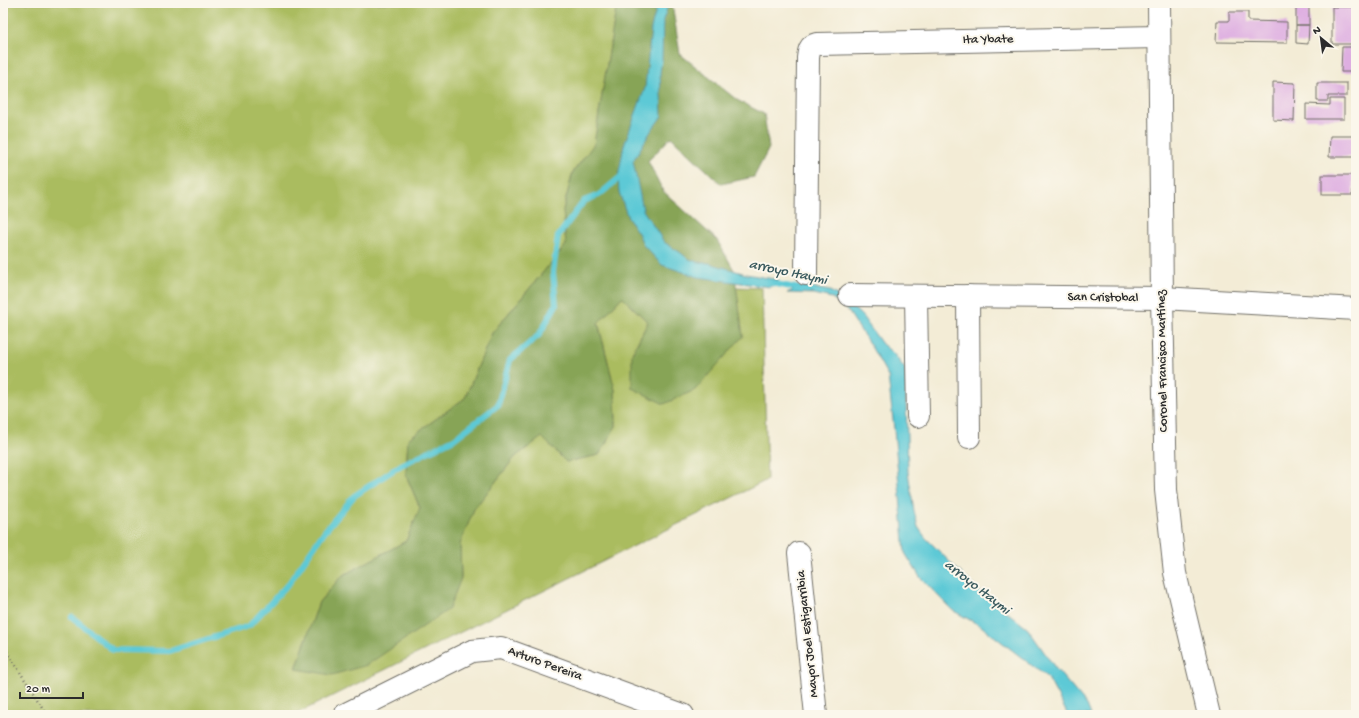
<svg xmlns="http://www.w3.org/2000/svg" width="1359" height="718" viewBox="0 0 1359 718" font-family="'Gochi Hand',sans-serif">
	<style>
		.green { fill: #aabc5f; stroke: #6a7445 }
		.forest { fill: #87a456; stroke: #596840 }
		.water { fill: #5dc9d6; stroke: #447a80 }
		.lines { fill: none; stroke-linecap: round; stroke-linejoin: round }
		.stream { stroke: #5dc9d6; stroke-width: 6 }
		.building { fill: #deaee1 }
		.minor-casing { stroke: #716f67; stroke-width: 24 }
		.path { stroke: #716f67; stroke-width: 2.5; stroke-dasharray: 1 3; stroke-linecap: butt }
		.minor { stroke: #fff; stroke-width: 22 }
		.labels { text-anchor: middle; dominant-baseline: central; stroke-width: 4; stroke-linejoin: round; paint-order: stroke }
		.street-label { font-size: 13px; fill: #2b2b2b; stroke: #fbf7ec }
		.water-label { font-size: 14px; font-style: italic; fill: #3a5a5e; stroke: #fbf7ec }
	</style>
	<rect width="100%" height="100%" fill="#fbf7ec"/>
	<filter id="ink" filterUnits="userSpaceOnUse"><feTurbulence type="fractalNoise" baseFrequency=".025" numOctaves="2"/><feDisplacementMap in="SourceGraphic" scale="8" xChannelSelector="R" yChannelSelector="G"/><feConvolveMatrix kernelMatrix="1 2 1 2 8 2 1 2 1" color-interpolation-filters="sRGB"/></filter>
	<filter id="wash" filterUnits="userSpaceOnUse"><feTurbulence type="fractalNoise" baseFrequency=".012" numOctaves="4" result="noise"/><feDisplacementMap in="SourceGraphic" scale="16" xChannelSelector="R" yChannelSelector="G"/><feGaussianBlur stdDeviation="0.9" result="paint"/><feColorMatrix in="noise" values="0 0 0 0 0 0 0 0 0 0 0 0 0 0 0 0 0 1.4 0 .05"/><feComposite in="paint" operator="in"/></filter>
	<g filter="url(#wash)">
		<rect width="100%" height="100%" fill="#f3ecd6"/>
		<path class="green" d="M 3,3 L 617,3 L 594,145 L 573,172 L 563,210 L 566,245 L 492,333 L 465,398 L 408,439 L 406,475 L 420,508 L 406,541 L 342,576 L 319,602 L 296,669 L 461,578 L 460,544 L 474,509 L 515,457 L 542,436 L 566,462 L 599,455 L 616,426 L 615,390 L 598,322 L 622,297 L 648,322 L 632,353 L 743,337 L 736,287 L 762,288 L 767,480 L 294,715 L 3,715 Z"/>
		<path class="forest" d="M 617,3 L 672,3 L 680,54 L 737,100 L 764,114 L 769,148 L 754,177 L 721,184 L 671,137 L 648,161 L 663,191 L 717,240 L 734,270 L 743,336 L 695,390 L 664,404 L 632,388 L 632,354 L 648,322 L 622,297 L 598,323 L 615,390 L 616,426 L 599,455 L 566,462 L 542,437 L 515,457 L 474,509 L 460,544 L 461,578 L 449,609 L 367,665 L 332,675 L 296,669 L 319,602 L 342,576 L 406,541 L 420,508 L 406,475 L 408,439 L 465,398 L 492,333 L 566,245 L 563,210 L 573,172 L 594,144 Z"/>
		<g class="water">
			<path d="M 658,3 L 669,3 L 663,20 L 662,60 L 660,73 L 662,116 L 651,131 L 633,161 L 643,210 L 664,242 L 681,253 L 687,258 L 697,262 L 709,263 L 746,274 L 779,280 L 770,287 L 698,277 L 662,265 L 644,246 L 638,233 L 628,218 L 619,192 L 618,177 L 624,145 L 645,88 L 651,28 Z"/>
			<path d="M 803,286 L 830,291 L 845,300 L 862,316 L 882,344 L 893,353 L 905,369 L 908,472 L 914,511 L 918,527 L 925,537 L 979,591 L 1012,616 L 1028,629 L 1056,669 L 1087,705 L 1091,715 L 1068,715 L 1048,678 L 981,626 L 952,610 L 920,577 L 905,553 L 894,429 L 888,376 L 872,348 L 848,311 L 832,298 L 814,294 L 787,293 Z"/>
		</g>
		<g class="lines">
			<g class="stream">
				<path d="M 767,282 L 805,290"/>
				<path d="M 72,617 L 113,650 L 170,651 L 249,626 L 289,583 L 324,532 L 354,496 L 401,465 L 454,439 L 498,405 L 510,360 L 539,335 L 556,305 L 553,272 L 558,236 L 584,201 L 599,195 L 624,174"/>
			</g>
		</g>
		<g id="blocks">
			<g class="building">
				<path d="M 1256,3 L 1296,3 L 1296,5 L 1256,4 Z"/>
				<path d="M 1296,3 L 1309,3 L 1309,6 L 1304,6 L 1309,7 L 1309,25 L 1296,25 Z"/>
				<rect x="1332" y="7" width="24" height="37"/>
				<path d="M 1229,12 L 1248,12 L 1248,21 L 1287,22 L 1287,43 L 1216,42 L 1217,21 L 1229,21 Z"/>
				<path d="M 1296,25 L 1309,25 L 1308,44 L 1296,43 Z"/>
				<path d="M 1342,47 L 1356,47 L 1356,72 L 1341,72 Z"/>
				<path d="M 1273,82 L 1295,83 L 1294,121 L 1273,120 Z"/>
				<path d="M 1317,83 L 1347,83 L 1347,96 L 1328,96 L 1328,101 L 1317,101 Z"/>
				<path d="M 1330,99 L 1344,99 L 1344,119 L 1306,119 L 1306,104 L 1330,105 Z"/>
				<path d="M 1330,136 L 1356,136 L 1356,157 L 1329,157 Z"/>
				<rect x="1322" y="175" width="31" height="20"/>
			</g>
		</g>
	</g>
	<g filter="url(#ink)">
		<use href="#blocks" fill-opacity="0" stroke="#716f67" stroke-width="1"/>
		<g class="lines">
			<g class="minor-casing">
				<g id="minor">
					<path d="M 1159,3 L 1162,298 L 1166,490 L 1175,573 L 1209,715"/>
					<path d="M 806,274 L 808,58 C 809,51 809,46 817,44 L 1158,37"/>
					<path d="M 850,295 L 1162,298 L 1356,309"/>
					<path d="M 916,296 L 918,416"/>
					<path d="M 968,296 L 969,437"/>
					<path d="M 799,553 L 816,715"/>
					<path d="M 344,715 L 472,651 L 501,648 L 683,715"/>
				</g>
			</g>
			<path class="path" d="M 3,645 L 47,715"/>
			<use href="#minor" class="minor"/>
		</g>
	</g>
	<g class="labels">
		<g class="street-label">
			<text transform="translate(988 40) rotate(-1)">Ita Ybate</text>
			<text transform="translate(1103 298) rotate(1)">San Cristobal</text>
			<text transform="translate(1163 361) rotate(-91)">Coronel Francisco Martínez</text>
			<text transform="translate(808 634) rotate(-96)">Mayor Joel Estigarribia</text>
			<text transform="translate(545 664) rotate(20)">Arturo Pereira</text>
		</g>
		<g class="water-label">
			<text transform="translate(788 273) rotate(12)">arroyo Itaymi</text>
			<text transform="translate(977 588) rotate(38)">arroyo Itaymi</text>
		</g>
	</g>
	<rect width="1359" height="718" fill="none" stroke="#fbf7ec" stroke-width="16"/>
	<g transform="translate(1321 38) rotate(331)" stroke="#fbf7ec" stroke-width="3" paint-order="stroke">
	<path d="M0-3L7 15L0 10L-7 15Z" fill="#2b2b2b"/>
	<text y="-6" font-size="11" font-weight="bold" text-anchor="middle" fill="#2b2b2b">N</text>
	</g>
	<path d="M20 692v6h63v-6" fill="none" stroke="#2b2b2b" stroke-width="2"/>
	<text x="26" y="692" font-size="12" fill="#2b2b2b" stroke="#fbf7ec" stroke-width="3" paint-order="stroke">20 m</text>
</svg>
